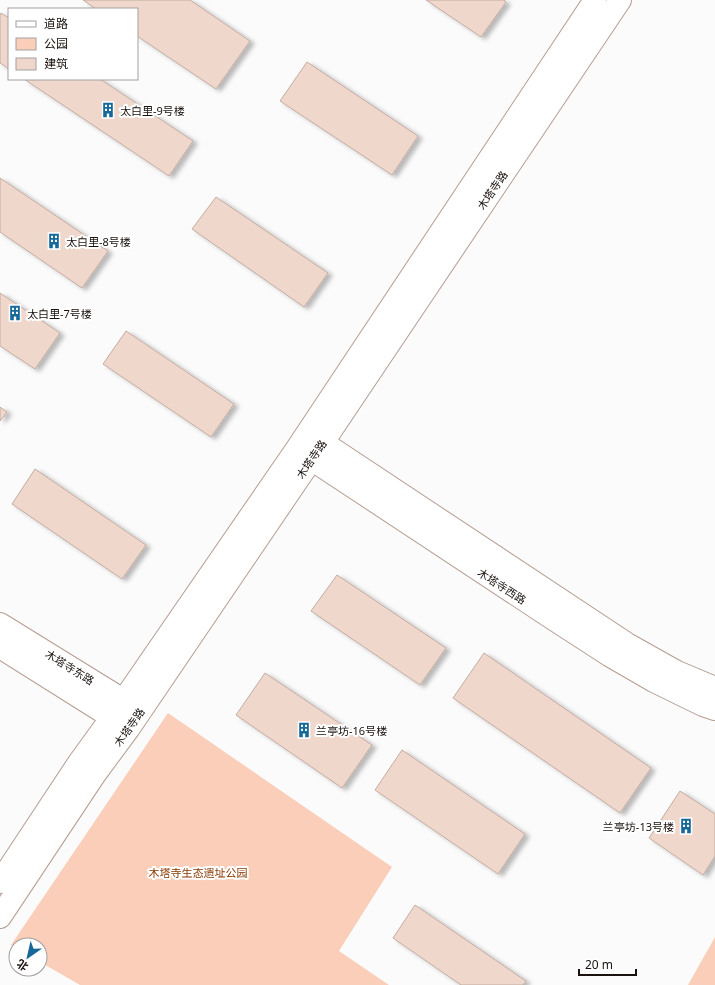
<svg xmlns="http://www.w3.org/2000/svg" width="715" height="985" viewBox="0 0 715 985" font-family="'Noto Sans','Noto Sans SC',sans-serif">
	<style>
		.green { fill: #faceb8 }
		.building { fill: #f0d7cb; stroke: #c3aba0; filter: url(#shadow) }
		.lines { fill: none; stroke-linecap: round; stroke-linejoin: round }
		.secondary-casing { stroke: #b59d92; stroke-width: 24 }
		.secondary { stroke: #fff; stroke-width: 22 }
		.labels { text-anchor: middle; dominant-baseline: central; stroke-width: 4; stroke-linejoin: round; paint-order: stroke }
		.poi-label { font-size: 11px; fill: #1a120e; stroke: #fff; text-anchor: start }
		.street-label { font-size: 11px; fill: #1a120e; stroke: #fff }
		.park-label { font-size: 11px; fill: #883800; stroke: #fff }
	</style>
	<defs>
		<filter id="shadow"><feDropShadow dx="4.5" dy="2.5" stdDeviation="2" flood-color="#0004"/></filter>
	</defs>
	<rect width="100%" height="100%" fill="#fbfbfb"/>
	<g class="green">
		<path d="M 168,713 L 392,867 L 339,951 L 389,985 L 80,985 L 40,962 L 40,945 L 16,945 L 16,948 L 11,945 Z"/>
		<path d="M 715,937 L 715,985 L 688,985 Z"/>
	</g>
	<g class="building">
		<path d="M 83,0 L 190,0 L 250,41 L 216,89 L 137,36 L 137,9 L 96,9 Z"/>
		<path d="M 426,0 L 504,0 L 506,2 L 481,37 Z"/>
		<path d="M 1,13 L 9,18 L 9,69 L 0,63 L 0,15 Z"/>
		<path d="M 307,62 L 418,136 L 392,175 L 280,101 Z"/>
		<path d="M 24,79 L 100,79 L 193,141 L 169,176 Z"/>
		<path d="M 0,178 L 108,251 L 82,288 L 0,232 Z"/>
		<path d="M 216,197 L 328,273 L 304,307 L 192,229 Z"/>
		<path d="M 0,293 L 60,333 L 35,369 L 0,346 Z"/>
		<path d="M 126,331 L 234,404 L 211,437 L 103,364 Z"/>
		<path d="M 0,407 L 7,412 L 0,421 Z"/>
		<path d="M 35,469 L 146,545 L 122,579 L 12,504 Z"/>
		<path d="M 337,575 L 446,648 L 420,685 L 311,611 Z"/>
		<path d="M 484,653 L 651,768 L 620,813 L 453,698 Z"/>
		<path d="M 265,673 L 372,745 L 342,788 L 236,715 Z"/>
		<path d="M 402,750 L 525,834 L 498,874 L 375,790 Z"/>
		<path d="M 680,791 L 715,814 L 715,856 L 703,875 L 649,838 Z"/>
		<path d="M 415,905 L 526,981 L 523,985 L 461,985 L 393,938 Z"/>
	</g>
	<g class="lines">
		<g class="secondary-casing">
			<g id="secondary">
				<path d="M 310,434 L 627,644 L 677,672 L 715,688"/>
				<path d="M 299,451 L 552,618 L 609,655 L 654,681 L 703,705 L 715,709"/>
				<path d="M 0,624 L 136,708"/>
				<path d="M 0,647 L 124,725"/>
				<path d="M 0,882 L 78,764 L 112,717 L 296,450 L 595,0"/>
				<path d="M 0,917 L 95,774 L 129,728 L 311,460 L 620,0"/>
			</g>
		</g>
		<use href="#secondary" class="secondary"/>
	</g>
	<defs>
		<g id="building-bare" transform="scale(1.2)"><path d="M-4-6H4V6H1V3H-1V6H-4ZM-2.5-4.3h1.7v1.8h-1.7ZM.8-4.3h1.7v1.8H.8ZM-2.5-1h1.7V.8h-1.7ZM.8-1h1.7V.8H.8Z" fill="#166899" stroke="#fff" stroke-width="2.5" paint-order="stroke"/></g>
	</defs>
	<g fill-rule="evenodd">
		<use href="#building-bare" x="108" y="110"/>
		<use href="#building-bare" x="54" y="241"/>
		<use href="#building-bare" x="15" y="313"/>
		<use href="#building-bare" x="304" y="730"/>
		<use href="#building-bare" x="686" y="826"/>
	</g>
	<g class="labels">
		<g class="poi-label">
			<text x="120" y="110">太白里-9号楼</text>
			<text x="66" y="241">太白里-8号楼</text>
			<text x="27" y="313">太白里-7号楼</text>
			<text x="316" y="730">兰亭坊-16号楼</text>
			<text x="674" y="826" text-anchor="end">兰亭坊-13号楼</text>
		</g>
		<g class="street-label">
			<text transform="translate(492 190) rotate(-56)">木塔寺路</text>
			<text transform="translate(311 459) rotate(-56)">木塔寺路</text>
			<text transform="translate(502 586) rotate(33)">木塔寺西路</text>
			<text transform="translate(70 667) rotate(32)">木塔寺东路</text>
			<text transform="translate(129 727) rotate(-55)">木塔寺路</text>
		</g>
		<g class="park-label">
			<text x="198" y="872">木塔寺生态遗址公园</text>
		</g>
	</g>
	<rect x="8" y="8" width="130" height="72" fill="#ffffff" stroke="#a3a09f"/>
	<rect x="16" y="21" width="20" height="6" fill="#ffffff" stroke="#a3a09f"/>
	<text x="44" y="28" font-size="12" fill="#1a120e">道路</text>
	<rect x="16" y="38" width="20" height="12" fill="#faceb8" stroke="#a3a09f"/>
	<text x="44" y="48" font-size="12" fill="#1a120e">公园</text>
	<rect x="16" y="58" width="20" height="12" fill="#f0d7cb" stroke="#a3a09f"/>
	<text x="44" y="68" font-size="12" fill="#1a120e">建筑</text>
	<g transform="translate(28 957) rotate(214)"><circle r="19" fill="#ffffff" stroke="#a3a09f"/>
	<path d="M0-3L7 15L0 10L-7 15Z" fill="#166899"/>
	<text y="-6" font-size="11" font-weight="bold" text-anchor="middle" fill="#1a120e">北</text>
	</g>
	<path d="M579 969v6h57v-6" fill="none" stroke="#1a120e" stroke-width="2"/>
	<text x="585" y="969" font-size="12" fill="#1a120e" stroke="#ffffff" stroke-width="3" paint-order="stroke">20 m</text>
</svg>
